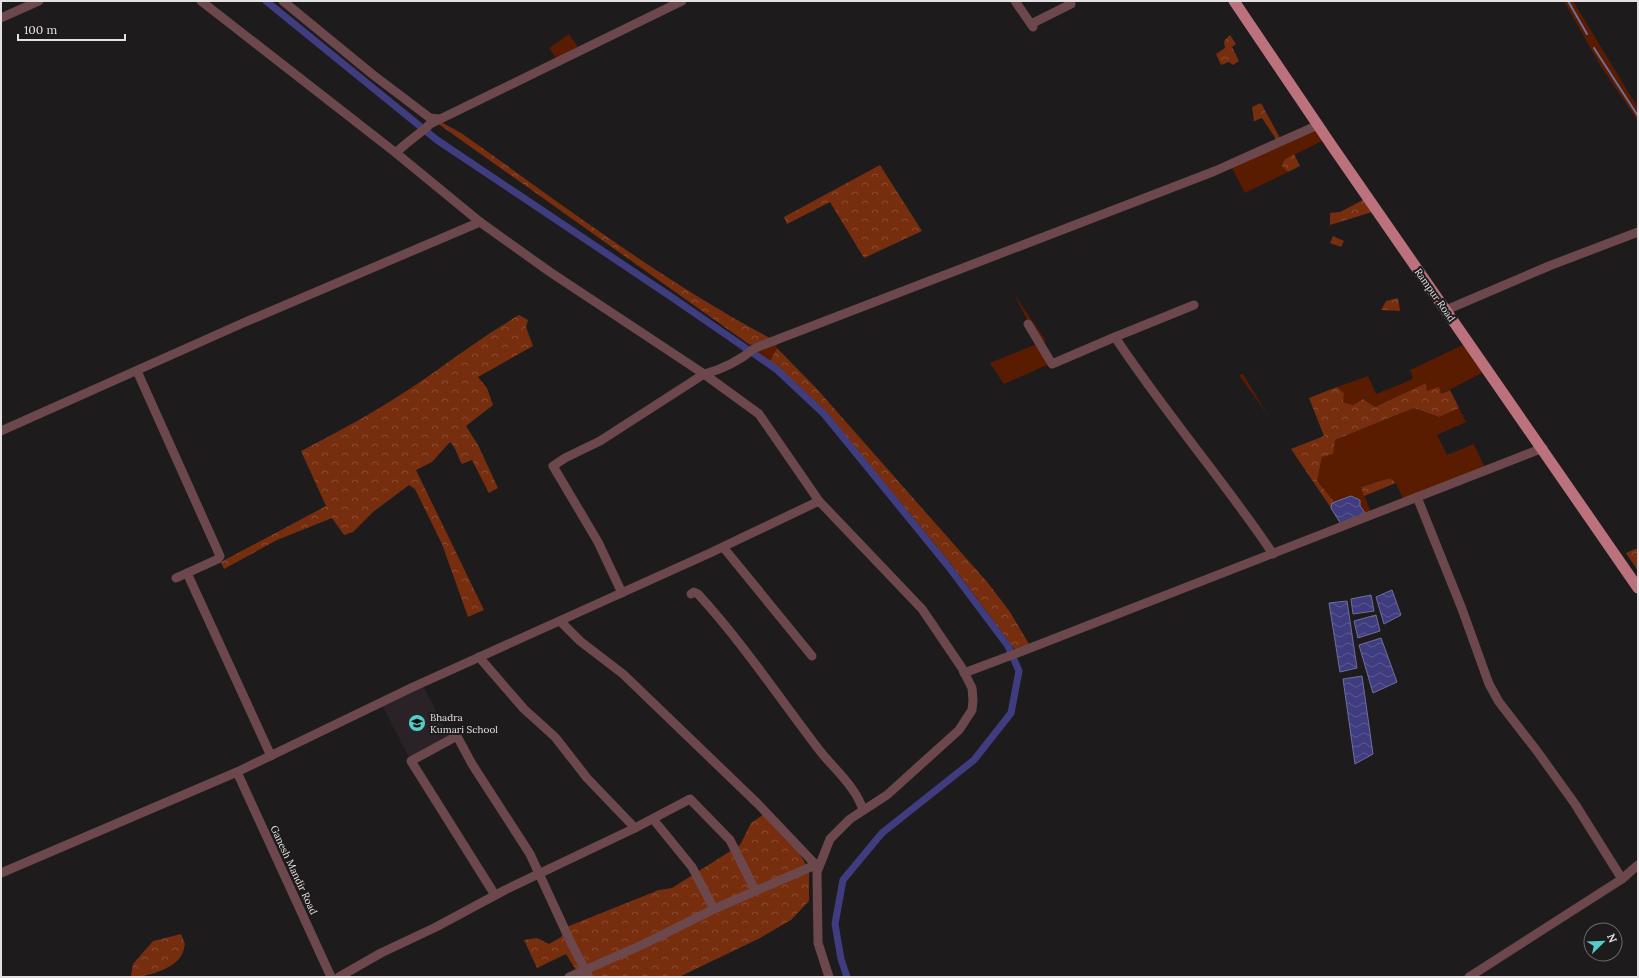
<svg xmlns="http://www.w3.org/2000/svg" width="1639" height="978" viewBox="0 0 1639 978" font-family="Lora,serif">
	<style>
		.built { fill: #2b2227 }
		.green { fill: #591c00 }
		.forest { fill: url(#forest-crowns) }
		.water { fill: url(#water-waves); stroke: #706e9d }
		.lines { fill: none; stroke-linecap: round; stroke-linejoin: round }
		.stream { stroke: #706e9d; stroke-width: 2 }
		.canal { stroke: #3f3d80; stroke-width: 7 }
		.minor { stroke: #6c484c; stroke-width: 9 }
		.major { stroke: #bc727c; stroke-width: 11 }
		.labels { text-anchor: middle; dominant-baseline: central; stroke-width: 4; stroke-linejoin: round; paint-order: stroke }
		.street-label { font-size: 10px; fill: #e3e1e2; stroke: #1e1b1d }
		.poi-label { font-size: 10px; fill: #e3e1e2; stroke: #1e1b1d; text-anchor: start }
	</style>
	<defs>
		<pattern id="forest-crowns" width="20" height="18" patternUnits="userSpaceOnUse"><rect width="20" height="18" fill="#772e0e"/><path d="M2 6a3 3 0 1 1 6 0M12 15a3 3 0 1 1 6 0" fill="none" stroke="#8a4c31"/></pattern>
		<pattern id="water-waves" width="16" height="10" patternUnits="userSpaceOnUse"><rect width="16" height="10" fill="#3f3d80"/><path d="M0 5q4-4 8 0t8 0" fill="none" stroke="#5b5992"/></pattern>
	</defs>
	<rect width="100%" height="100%" fill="#1e1b1d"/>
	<path class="built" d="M 422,684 L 451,740 L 411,761 L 382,705 Z"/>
	<g class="green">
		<path d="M 1564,1 L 1573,1 L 1638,108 L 1638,121 L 1600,65 Z"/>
		<path d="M 569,34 L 578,47 L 556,58 L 549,48 Z"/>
		<path d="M 1315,128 L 1324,140 L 1284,160 L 1283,166 L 1288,172 L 1245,193 L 1231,166 Z"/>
		<path d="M 1014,294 L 1046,341 L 1040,343 L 1047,365 L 1004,384 L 990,363 L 1039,343 Z"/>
		<path d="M 795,337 L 776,345 L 777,348 L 770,361 L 755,351 Z"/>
		<path d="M 1465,344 L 1484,372 L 1441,394 L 1427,391 L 1426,383 L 1375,407 L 1363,399 L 1353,405 L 1343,402 L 1344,393 L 1337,387 L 1368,376 L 1376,394 L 1413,379 L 1410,370 Z"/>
		<path d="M 1243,374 L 1269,417 L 1239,375 Z"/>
		<path d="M 1414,408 L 1439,417 L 1459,408 L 1466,422 L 1437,435 L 1447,455 L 1474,444 L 1485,468 L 1403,499 L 1396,483 L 1390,478 L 1361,487 L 1371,512 L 1366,514 L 1360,506 L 1360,500 L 1351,496 L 1332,503 L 1333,500 L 1317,481 L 1322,457 L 1335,440 Z"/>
	</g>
	<g class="forest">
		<path d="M 1230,35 L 1236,44 L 1232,47 L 1239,61 L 1233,65 L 1229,62 L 1221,65 L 1216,54 L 1225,48 L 1224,41 Z"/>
		<path d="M 1261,103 L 1280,138 L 1276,139 L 1262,118 L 1254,121 L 1252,107 Z"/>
		<path d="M 441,122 L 461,133 C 562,204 660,280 770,338 L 750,345 L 437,123 Z"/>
		<path d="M 1294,154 L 1300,166 L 1288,172 L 1282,166 L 1284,160 Z"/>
		<path d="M 880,165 L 922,231 L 864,258 L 830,202 L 787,224 L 784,217 Z"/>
		<path d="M 1363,200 L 1372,212 L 1330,225 L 1330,213 L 1340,212 Z"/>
		<path d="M 1333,236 L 1344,241 L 1341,247 L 1330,243 Z"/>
		<path d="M 1398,298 L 1400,311 L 1381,310 L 1386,301 Z"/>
		<path d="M 519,315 L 528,320 L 526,327 L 533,346 L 478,377 L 487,388 L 493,405 L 466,426 L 478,445 L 498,488 L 489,493 L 472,460 L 462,464 C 457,456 457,449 450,442 L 432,462 L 416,470 L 484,610 L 468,617 L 442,544 L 415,489 L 409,485 L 373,512 L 353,532 L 344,535 L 332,518 L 277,540 L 224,569 L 221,562 L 326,506 L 301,451 C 342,430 382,408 420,382 C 453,359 485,335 519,315 Z"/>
		<path d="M 777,348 L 817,389 L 988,583 L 1010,612 L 1029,644 L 1015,650 L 951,564 L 826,412 L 770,361 Z"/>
		<path d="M 1426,383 L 1427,391 L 1439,387 L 1441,394 L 1450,390 L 1459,408 L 1439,417 L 1414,408 L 1335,440 L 1333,454 L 1322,457 L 1317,481 L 1333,500 L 1331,508 L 1291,449 L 1324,436 L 1309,398 L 1337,387 L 1344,393 L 1343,402 L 1353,405 L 1363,399 L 1375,407 Z"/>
		<path d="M 1390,478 L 1396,483 L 1364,496 L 1361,487 Z"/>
		<path d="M 1638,548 L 1638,571 L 1626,553 Z"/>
		<path d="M 766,813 L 780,823 L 809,869 L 809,901 L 791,920 L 760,938 L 679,977 L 576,977 L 579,975 L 566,954 L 537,968 L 524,940 L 537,938 L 549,944 L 561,937 L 569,926 L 659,890 L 672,888 L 740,845 L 751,823 Z"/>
		<path d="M 181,934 L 185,944 C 184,948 183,953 181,956 C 173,969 146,978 131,976 L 133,964 L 153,941 Z"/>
	</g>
	<g class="water">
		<path d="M 1351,496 L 1360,500 L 1360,506 L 1366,514 L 1341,524 L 1331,508 L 1332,503 Z"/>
		<path d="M 1392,590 L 1401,615 L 1384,624 L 1376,597 Z"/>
		<path d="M 1371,595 L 1374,611 L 1353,614 L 1351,599 Z"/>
		<path d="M 1347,601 L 1357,668 L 1340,672 L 1329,603 Z"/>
		<path d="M 1376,615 L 1380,631 L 1358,638 L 1354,621 Z"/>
		<path d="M 1381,638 L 1397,682 L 1373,693 L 1359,645 Z"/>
		<path d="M 1362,676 L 1373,754 L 1355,764 L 1343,679 Z"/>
	</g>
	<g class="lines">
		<g class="stream">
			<path d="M 1568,1 L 1587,34"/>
			<path d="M 1594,48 L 1638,116"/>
		</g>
		<path class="canal" d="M 266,1 L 437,140 L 670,296 L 776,369 L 824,414 L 948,566 L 1008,646 L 1019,671 L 1011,713 L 974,760 L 882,833 L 843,880 L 835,924 L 841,959 L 847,977"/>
		<g class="minor">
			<path d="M 201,1 L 396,153 L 480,222 L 550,272 L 704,374 L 759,414 L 819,501"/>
			<path d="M 283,1 L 372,74 L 430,118 L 439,119"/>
			<path d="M 1015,1 L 1033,27 L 1033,23 L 1071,4 L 1070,1"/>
			<path d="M 1,18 L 39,1"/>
			<path d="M 396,153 C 406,142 419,135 430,124 L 682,1"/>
			<path d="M 1446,310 L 1549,266 L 1638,232"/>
			<path d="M 1028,324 L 1052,364 L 1115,337 C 1164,412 1223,479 1273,554"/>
			<path d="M 1115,337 L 1194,305"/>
			<path d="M 137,371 L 220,556 L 218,559 L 176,578"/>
			<path d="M 1,431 L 243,323 L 480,222"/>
			<path d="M 1417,497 L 1462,609 L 1489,684 L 1499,702 L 1537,751 L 1575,804 L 1622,879"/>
			<path d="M 723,547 L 812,656"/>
			<path d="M 187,573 L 271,756"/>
			<path d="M 622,593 L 598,542 L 553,466 L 565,458 L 600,441 L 704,374 C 724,369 739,361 755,348 L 1215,171 L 1318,125"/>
			<path d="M 691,594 L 694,592 L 698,594 C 743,643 780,699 820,751 C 835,770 856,787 863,810"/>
			<path d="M 560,621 L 580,641 L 623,674 L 758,804 L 815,864"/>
			<path d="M 479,657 L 524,709 L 555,737 L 587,778 L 635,828"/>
			<path d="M 964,673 L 1020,652 L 1543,448"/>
			<path d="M 237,772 L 331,977"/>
			<path d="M 653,819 L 692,867 L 714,909"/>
			<path d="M 1,873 L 237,772 L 413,687 L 710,553 L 819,501 L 922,609 L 962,668 L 972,688 L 973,700 L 972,710 L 959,730 L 887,795 L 850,819 L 830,839 L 817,872 L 818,943 L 829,977"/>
			<path d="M 495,895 L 411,761 L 457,736 L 472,764 L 530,854 L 572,945 L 589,977"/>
			<path d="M 339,977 L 381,953 L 436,927 L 505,890 L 635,828 L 690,799 L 730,840 L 755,890"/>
			<path d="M 569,977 L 644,944 L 714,909 L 820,863"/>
			<path d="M 1469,977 L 1622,879 L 1638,865"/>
		</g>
		<path class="major" d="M 1234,1 L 1332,146 L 1638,588"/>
	</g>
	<defs>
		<g id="school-disc" transform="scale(0.9)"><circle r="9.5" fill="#54cdc8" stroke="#1e1b1d"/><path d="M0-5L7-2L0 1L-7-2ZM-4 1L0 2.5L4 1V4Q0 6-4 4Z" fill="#111"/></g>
	</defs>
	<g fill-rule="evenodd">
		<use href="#school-disc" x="417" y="723"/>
	</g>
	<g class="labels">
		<g class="street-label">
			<text transform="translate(1435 295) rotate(55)">Rampur Road</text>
			<text transform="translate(294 870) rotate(65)">Ganesh Mandir Road</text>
		</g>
		<g class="poi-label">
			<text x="430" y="717">Bhadra<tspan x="430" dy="12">Kumari School</tspan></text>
		</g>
	</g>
	<rect width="1639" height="978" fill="none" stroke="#e3e1e2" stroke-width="4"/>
	<g transform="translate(1603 942) rotate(67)"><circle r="19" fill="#1e1b1d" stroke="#6d6a6c"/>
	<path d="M0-3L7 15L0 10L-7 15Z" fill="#54cdc8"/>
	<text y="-6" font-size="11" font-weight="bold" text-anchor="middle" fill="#e3e1e2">N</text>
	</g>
	<path d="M18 34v6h107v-6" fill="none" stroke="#e3e1e2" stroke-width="2"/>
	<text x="24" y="34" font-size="12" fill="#e3e1e2" stroke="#1e1b1d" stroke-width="3" paint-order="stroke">100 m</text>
</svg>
